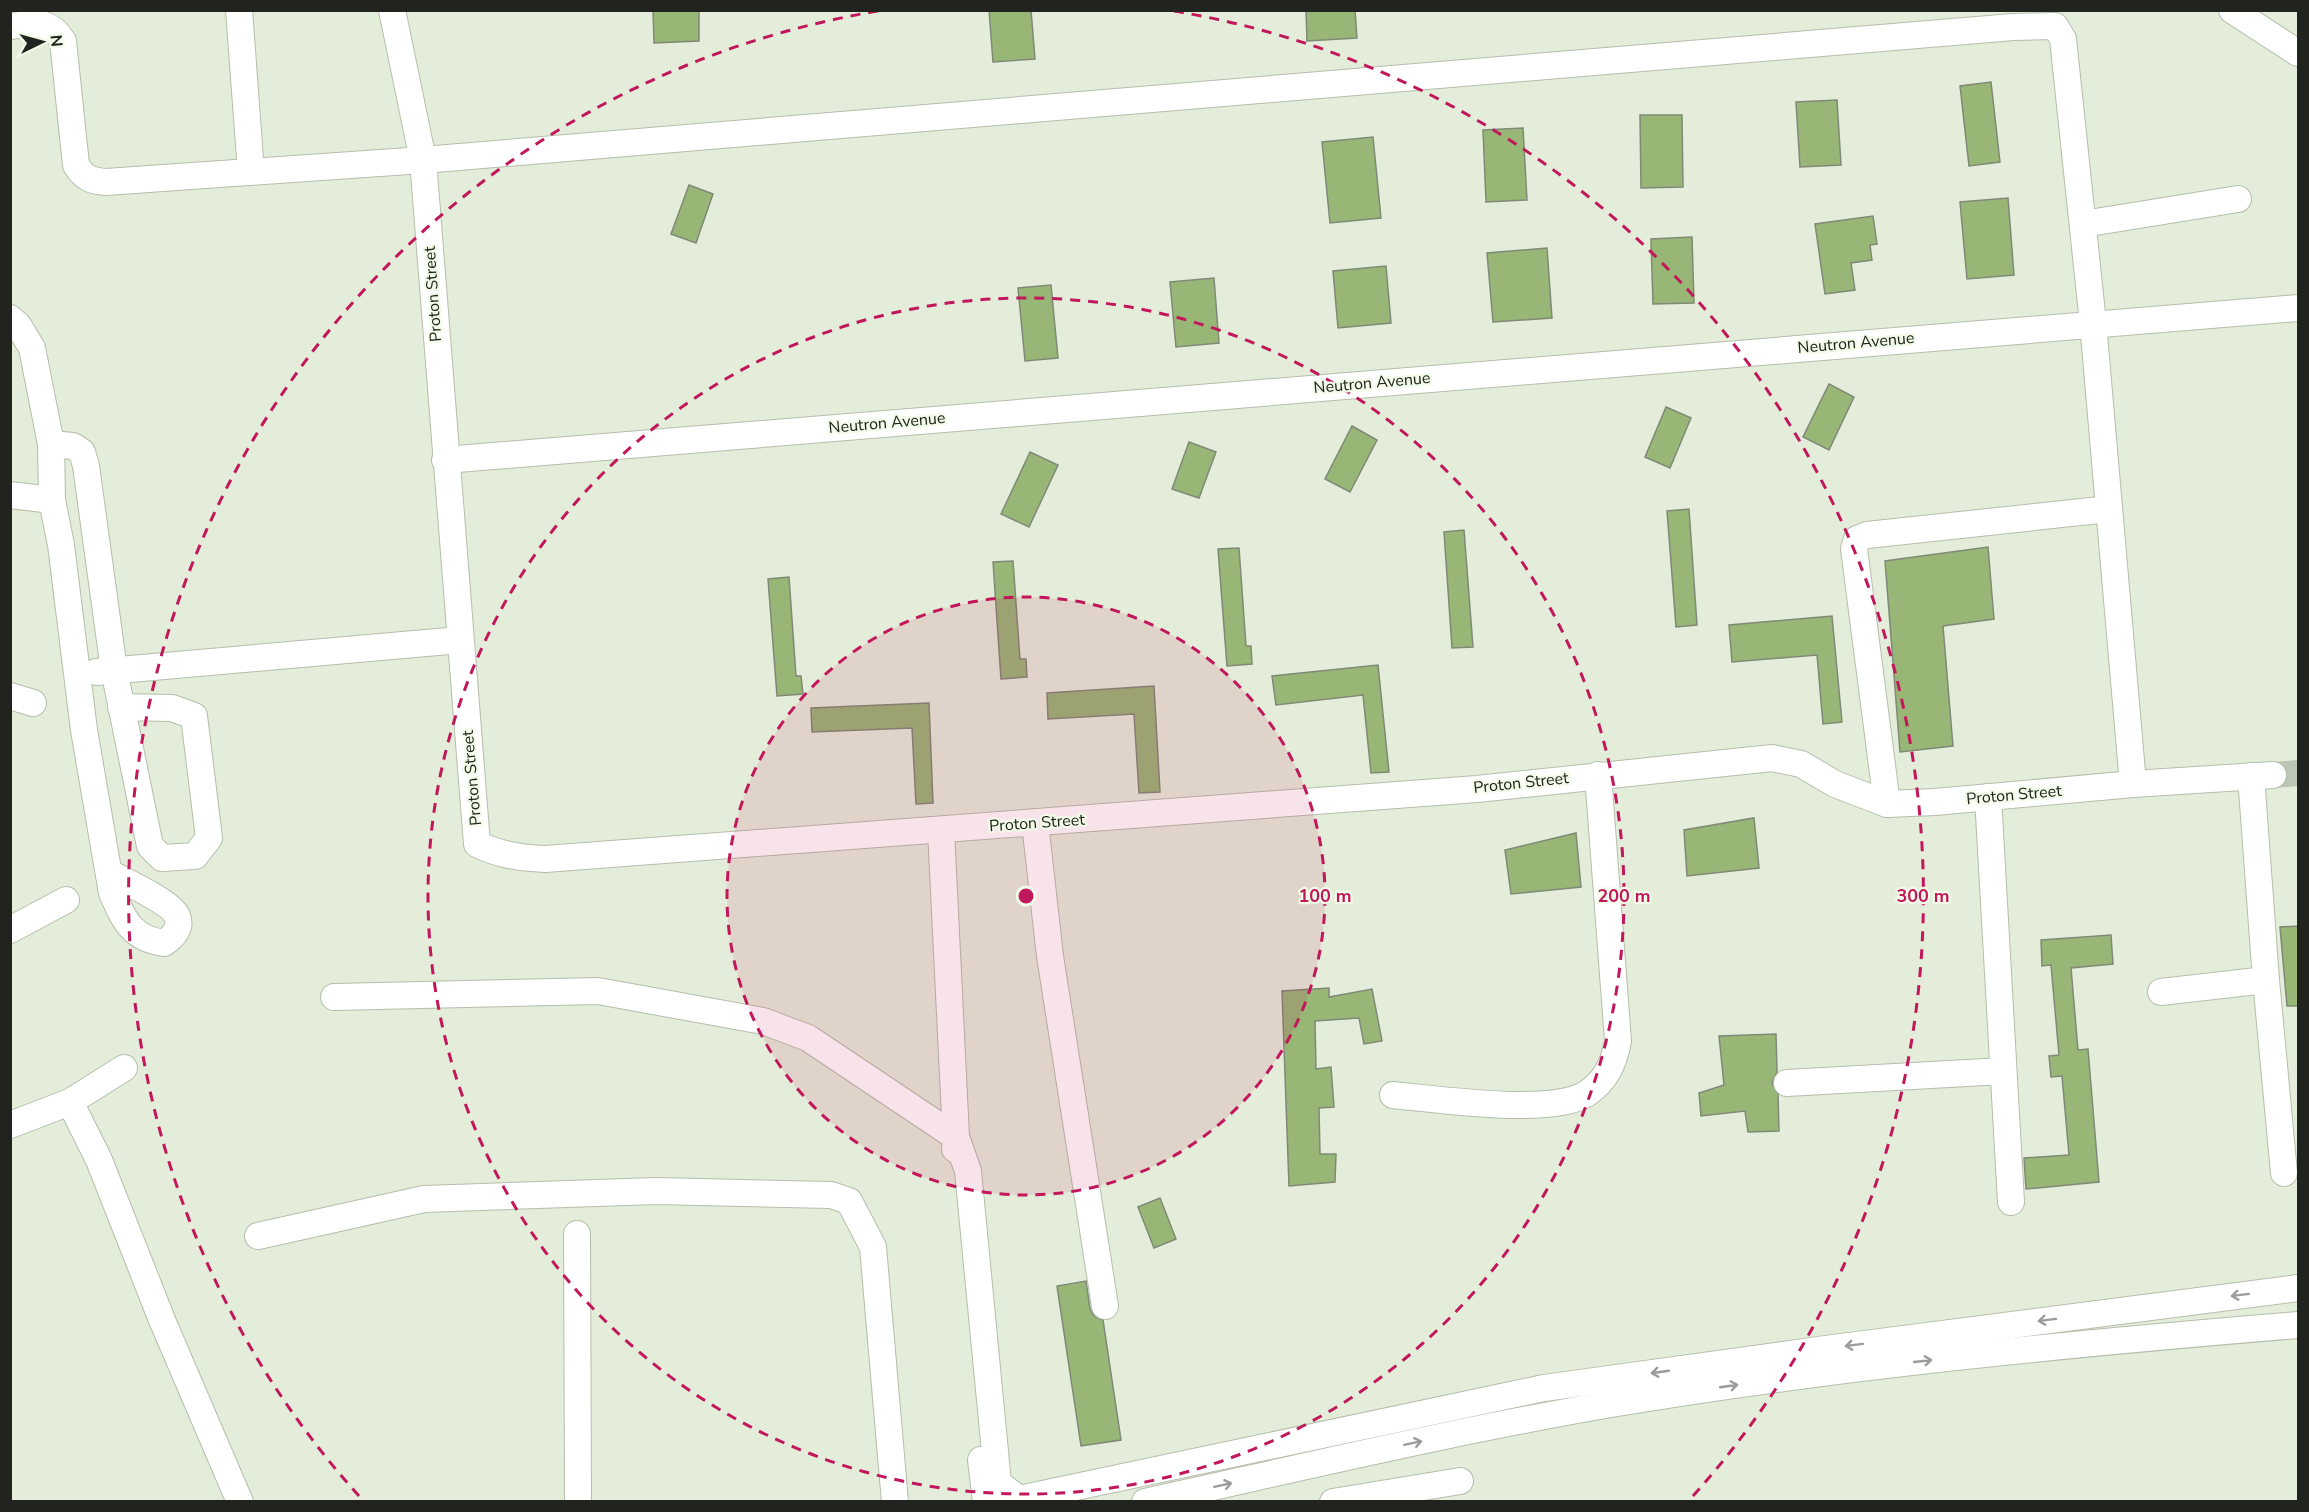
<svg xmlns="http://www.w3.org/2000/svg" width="2309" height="1512" viewBox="0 0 2309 1512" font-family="'Nunito Sans',sans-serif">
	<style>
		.building { fill: #98b676; stroke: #808977; stroke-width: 1.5 }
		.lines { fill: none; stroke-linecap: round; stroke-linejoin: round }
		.minor-tunnel { stroke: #bdc5b4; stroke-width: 26; stroke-dasharray: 26 13; stroke-linecap: butt }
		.minor-casing { stroke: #b5beac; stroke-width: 28 }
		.minor { stroke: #fff; stroke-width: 26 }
		.oneway { stroke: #9b9c9a }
		.ring { fill: none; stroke: #c2185b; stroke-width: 3; stroke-dasharray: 10 8 }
		.labels { text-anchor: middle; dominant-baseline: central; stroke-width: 4.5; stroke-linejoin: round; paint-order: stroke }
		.street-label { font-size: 16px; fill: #21241e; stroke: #f1fbe8 }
		.centre { fill: #c2185b; stroke: #f1fbe8; stroke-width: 3 }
		.ring-label { font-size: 18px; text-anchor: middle; font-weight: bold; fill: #c2185b; stroke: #f1fbe8; stroke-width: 4.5; stroke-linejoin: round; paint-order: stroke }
	</style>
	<rect width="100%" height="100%" fill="#e4edda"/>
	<g class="building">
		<path d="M 653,10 L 699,10 L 699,41 L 654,43 Z"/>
		<path d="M 989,10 L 1031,10 L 1035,59 L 993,62 Z"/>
		<path d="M 1306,10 L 1355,10 L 1357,38 L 1307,41 Z"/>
		<path d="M 1991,82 L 2000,162 L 1969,166 L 1960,86 Z"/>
		<path d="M 1837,100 L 1841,165 L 1800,167 L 1796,102 Z"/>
		<path d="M 1640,115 L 1682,115 L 1683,187 L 1641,188 Z"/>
		<path d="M 1523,128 L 1527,200 L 1486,202 L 1483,130 Z"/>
		<path d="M 1373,137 L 1381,218 L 1330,223 L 1322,142 Z"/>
		<path d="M 689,185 L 713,194 L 696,243 L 671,234 Z"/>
		<path d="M 2008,198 L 2014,275 L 1967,279 L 1960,202 Z"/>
		<path d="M 1873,216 L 1877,244 L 1870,245 L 1872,260 L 1851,263 L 1855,290 L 1825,294 L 1815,224 Z"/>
		<path d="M 1692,237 L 1694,303 L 1653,304 L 1651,239 Z"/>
		<path d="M 1547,248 L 1552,318 L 1493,322 L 1487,253 Z"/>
		<path d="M 1386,266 L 1391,323 L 1338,328 L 1333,271 Z"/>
		<path d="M 1214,278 L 1219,343 L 1176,347 L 1170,282 Z"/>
		<path d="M 1051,285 L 1058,358 L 1025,361 L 1018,288 Z"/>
		<path d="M 1829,384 L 1854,397 L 1829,450 L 1803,437 Z"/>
		<path d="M 1666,407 L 1691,418 L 1670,468 L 1645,457 Z"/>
		<path d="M 1352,426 L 1377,440 L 1350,492 L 1325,479 Z"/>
		<path d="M 1189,442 L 1216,452 L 1199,498 L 1172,489 Z"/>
		<path d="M 1030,452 L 1058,465 L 1029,527 L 1001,514 Z"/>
		<path d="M 1689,509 L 1697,625 L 1676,627 L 1667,511 Z"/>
		<path d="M 1464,530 L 1473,647 L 1452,648 L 1444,532 Z"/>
		<path d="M 1988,547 L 1994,619 L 1943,626 L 1953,746 L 1900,752 L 1885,561 Z"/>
		<path d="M 1239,548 L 1246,646 L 1251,646 L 1252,664 L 1227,666 L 1218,549 Z"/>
		<path d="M 1013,561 L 1020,659 L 1026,659 L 1027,677 L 1001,679 L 993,562 Z"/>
		<path d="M 789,577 L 796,676 L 801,676 L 803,694 L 777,696 L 768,579 Z"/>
		<path d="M 1832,616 L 1842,722 L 1823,724 L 1817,655 L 1732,662 L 1729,625 Z"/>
		<path d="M 1378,665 L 1389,772 L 1371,773 L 1363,695 L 1276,705 L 1272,676 Z"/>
		<path d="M 1154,686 L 1160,792 L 1139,793 L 1134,714 L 1048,719 L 1047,693 Z"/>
		<path d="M 929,703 L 933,803 L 916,804 L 912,728 L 812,732 L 811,708 Z"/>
		<path d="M 1754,818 L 1759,868 L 1687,876 L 1684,830 Z"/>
		<path d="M 1576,833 L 1581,887 L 1511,894 L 1505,850 Z"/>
		<path d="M 2298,926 L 2298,1006 L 2287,1006 L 2280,927 Z"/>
		<path d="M 2111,935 L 2113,964 L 2071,968 L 2078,1050 L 2088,1049 L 2099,1182 L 2026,1189 L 2024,1158 L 2069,1155 L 2062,1076 L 2051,1077 L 2049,1056 L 2059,1055 L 2051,965 L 2042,966 L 2041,940 Z"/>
		<path d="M 1329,988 L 1329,997 L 1372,989 L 1382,1041 L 1364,1044 L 1359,1018 L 1315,1021 L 1316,1069 L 1331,1067 L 1334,1107 L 1319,1108 L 1320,1154 L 1336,1154 L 1335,1182 L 1289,1186 L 1282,991 Z"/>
		<path d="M 1776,1034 L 1777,1072 L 1772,1083 L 1778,1094 L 1779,1131 L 1748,1132 L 1745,1111 L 1701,1116 L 1699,1093 L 1724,1085 L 1719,1036 Z"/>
		<path d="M 1160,1198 L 1176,1239 L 1154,1248 L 1138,1207 Z"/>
		<path d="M 1086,1281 L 1090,1309 L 1094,1316 L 1103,1320 L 1121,1440 L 1081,1446 L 1057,1286 Z"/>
	</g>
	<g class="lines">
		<path class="minor-tunnel" d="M 2273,775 L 2298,773"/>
		<g class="minor-casing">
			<g id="minor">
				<path d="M 239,10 L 251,172"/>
				<path d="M 392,10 L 423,160 L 477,844 C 499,855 521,858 545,859 L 1477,789 L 1772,758 L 1801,764 L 1835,784 L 1887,804 L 1935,802 L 2133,784 L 2273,775"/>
				<path d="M 2232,10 L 2298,53"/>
				<path d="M 10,26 C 35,24 48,18 63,41 L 76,165 C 84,178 91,181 106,182 L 423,160 L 2013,27 L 2055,26 L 2063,39 L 2093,323 L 2133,784"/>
				<path d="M 2083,224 L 2238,199"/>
				<path d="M 10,318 L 18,325 L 32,348 L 51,444 L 52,500"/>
				<path d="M 51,444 L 73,446 L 82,452 L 86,466 L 114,670 L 150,846 L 162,858 L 195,856 L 209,838 L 194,716 L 172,708 L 121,707"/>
				<path d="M 445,460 L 2298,308"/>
				<path d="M 10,495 L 52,500 L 61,545 L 84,730 L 112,893 C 124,920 132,939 164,943 C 173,937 182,928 177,916 C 171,902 124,881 110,873"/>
				<path d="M 96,672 L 460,640"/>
				<path d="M 10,696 L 33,703"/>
				<path d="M 2251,776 L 2266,980 L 2284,1173"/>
				<path d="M 1988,797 L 2011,1202"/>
				<path d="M 1887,804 L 1854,549 L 1857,539 L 1867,535 L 2109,509"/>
				<path d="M 1035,823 L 1050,956 L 1105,1306"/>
				<path d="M 941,830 L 956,1137 L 955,1149"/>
				<path d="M 10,930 L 66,900"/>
				<path d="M 2161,992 L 2266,980"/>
				<path d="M 334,997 L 598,991 L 763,1021 L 808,1038 L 956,1137 L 968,1171 L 998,1483 L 1019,1499 L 1544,1388 L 1818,1350 L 2298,1288"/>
				<path d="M 1787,1083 L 2003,1071"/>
				<path d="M 1393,1095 C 1437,1099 1549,1116 1586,1094 C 1606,1081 1614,1063 1618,1041 L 1598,775"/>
				<path d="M 70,1102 L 124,1068"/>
				<path d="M 10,1125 L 70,1102 L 99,1160 L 162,1320 L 240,1502"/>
				<path d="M 577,1234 L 578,1502"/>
				<path d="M 258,1236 L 424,1199 L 656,1191 L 831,1195 L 849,1201 L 873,1247 L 895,1502"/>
				<path d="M 981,1460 L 986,1502"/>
				<path d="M 1145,1502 C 1300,1468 1454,1431 1611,1404 C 1838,1366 2068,1344 2298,1325"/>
				<path d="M 1333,1502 L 1460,1481"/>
			</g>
		</g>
		<use href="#minor" class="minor"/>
	</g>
	<defs><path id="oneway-shaft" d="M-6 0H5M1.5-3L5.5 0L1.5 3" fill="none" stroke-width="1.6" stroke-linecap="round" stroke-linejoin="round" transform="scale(1.5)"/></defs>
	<g class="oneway">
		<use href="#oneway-shaft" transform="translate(2240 1295) rotate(173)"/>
		<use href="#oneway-shaft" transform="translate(2047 1320) rotate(173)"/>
		<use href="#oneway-shaft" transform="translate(1854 1345) rotate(173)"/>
		<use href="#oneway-shaft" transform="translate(1923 1361) rotate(-6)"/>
		<use href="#oneway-shaft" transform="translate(1660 1372) rotate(172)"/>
		<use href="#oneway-shaft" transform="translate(1729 1386) rotate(-8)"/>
		<use href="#oneway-shaft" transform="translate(1413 1443) rotate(-12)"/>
		<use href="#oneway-shaft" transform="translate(1223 1485) rotate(-12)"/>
	</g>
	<circle cx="1026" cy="896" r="299" fill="#c2185b" fill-opacity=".12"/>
	<g class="ring">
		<circle cx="1026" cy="896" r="299"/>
		<circle cx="1026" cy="896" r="598"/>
		<path d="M359 1496A897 897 0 0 1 878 11M1174 11A897 897 0 0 1 1693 1496"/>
	</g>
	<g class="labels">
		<g class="street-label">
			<text transform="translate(433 294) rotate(-94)">Proton Street</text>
			<text transform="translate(1856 343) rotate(-5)">Neutron Avenue</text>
			<text transform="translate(1372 383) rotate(-5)">Neutron Avenue</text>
			<text transform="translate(887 423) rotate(-5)">Neutron Avenue</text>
			<text transform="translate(472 778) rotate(-95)">Proton Street</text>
			<text transform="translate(1521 783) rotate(-6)">Proton Street</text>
			<text transform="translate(2014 795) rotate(-5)">Proton Street</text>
			<text transform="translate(1037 823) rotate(-4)">Proton Street</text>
		</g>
	</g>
	<circle cx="1026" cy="896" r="9" class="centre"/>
	<g class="ring-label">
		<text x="1325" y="902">100 m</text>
		<text x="1624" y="902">200 m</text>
		<text x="1923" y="902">300 m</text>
	</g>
	<rect width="2309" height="1512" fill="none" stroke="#21241e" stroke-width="24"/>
	<g transform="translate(42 42) rotate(85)" stroke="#f1fbe8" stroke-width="4.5" paint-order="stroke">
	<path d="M0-4.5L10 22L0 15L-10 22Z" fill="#21241e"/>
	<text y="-9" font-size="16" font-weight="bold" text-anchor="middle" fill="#21241e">N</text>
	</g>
</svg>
